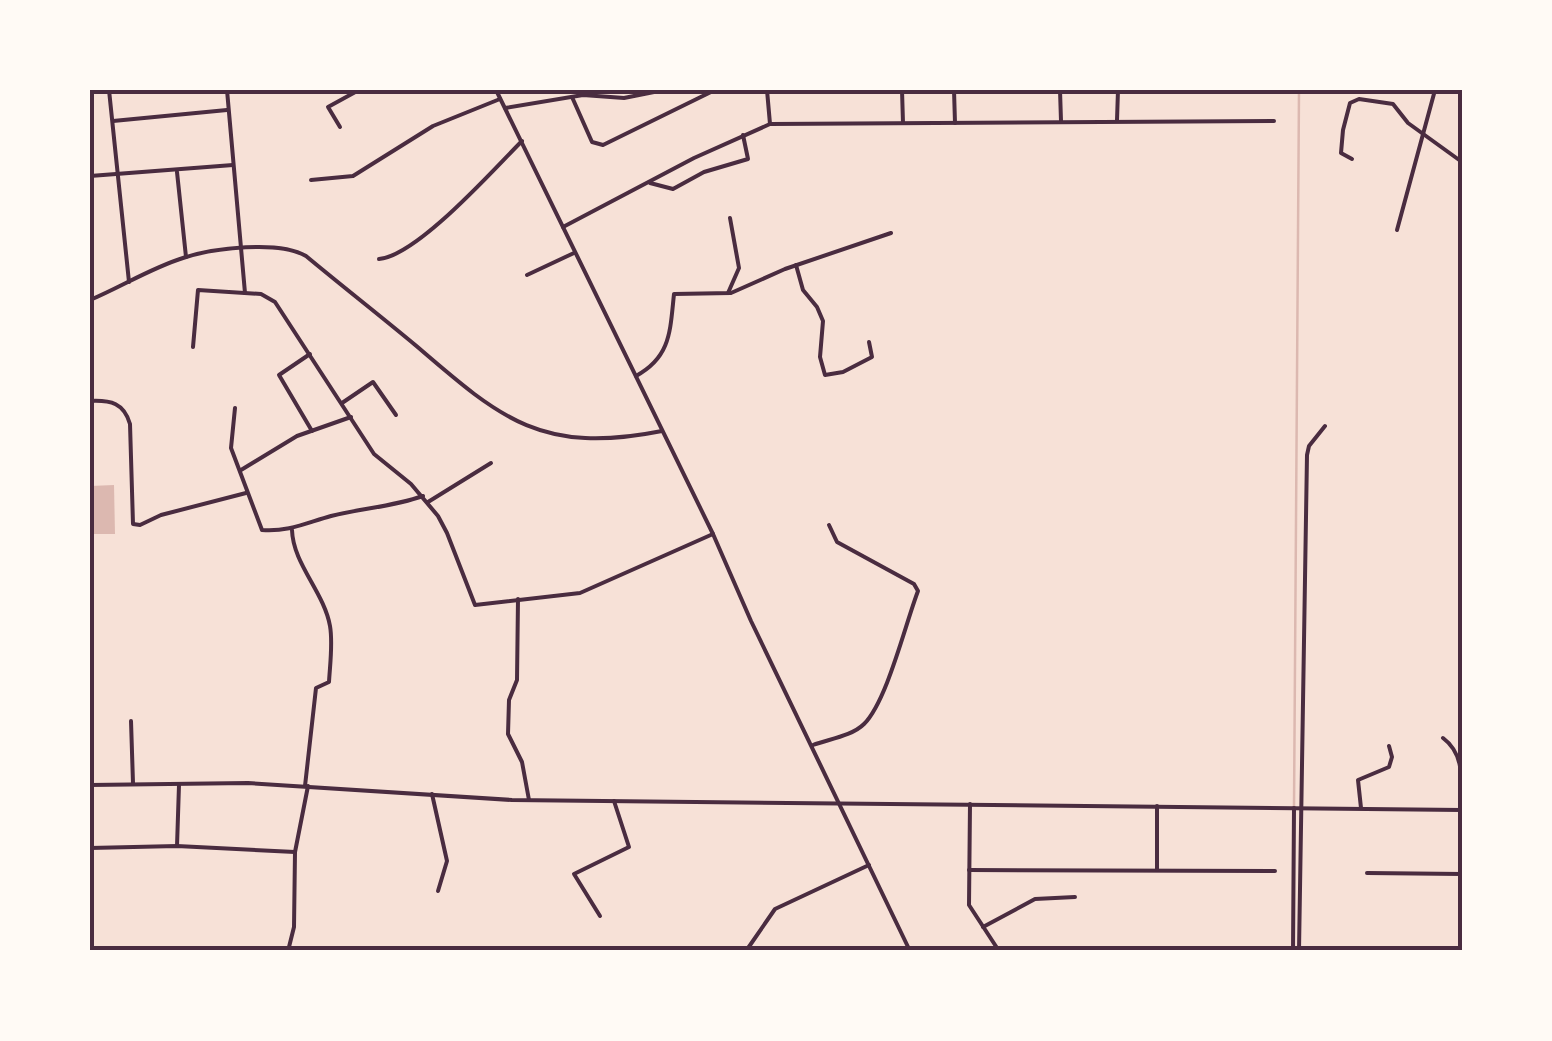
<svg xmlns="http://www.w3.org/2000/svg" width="1552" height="1041" viewBox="0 0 1552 1041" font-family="'Crimson Pro',serif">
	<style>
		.water { fill: #dcb8b0 }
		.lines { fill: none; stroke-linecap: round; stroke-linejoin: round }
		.stream { stroke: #dcb8b0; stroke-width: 2.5 }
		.minor { stroke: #4a2c40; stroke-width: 4 }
		.tertiary { stroke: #4a2c40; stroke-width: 4 }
		.neatline { fill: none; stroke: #4a2c40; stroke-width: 4 }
	</style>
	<rect width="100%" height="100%" fill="#f7e1d7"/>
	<path class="water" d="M 114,485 L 115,534 L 90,534 L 90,486 Z"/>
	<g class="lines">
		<path class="stream" d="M 1294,808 L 1299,90"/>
		<g class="minor">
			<path d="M 109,90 L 129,282"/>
			<path d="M 227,90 L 245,293"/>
			<path d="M 767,90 L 770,124"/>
			<path d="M 902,90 L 903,123"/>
			<path d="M 954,90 L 955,123"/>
			<path d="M 1060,90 L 1061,121"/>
			<path d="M 572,97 L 592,142 L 603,145 L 715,90"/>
			<path d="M 505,108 L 583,95 L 624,98 L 664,90"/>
			<path d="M 1117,120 L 1118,90"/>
			<path d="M 113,121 L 227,110"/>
			<path d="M 340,127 L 328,107 L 359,90"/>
			<path d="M 1352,159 L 1341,153 L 1343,130 L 1350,103 L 1359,99 L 1393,104 L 1408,123 L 1462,162"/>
			<path d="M 177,172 L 186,257"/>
			<path d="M 90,176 L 233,165"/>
			<path d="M 311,180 L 353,176 L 433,126 L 500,99"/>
			<path d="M 650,183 L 673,189 L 704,172 L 748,159 L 743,135"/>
			<path d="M 563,227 L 694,158 L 770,124 L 1274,121"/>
			<path d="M 1397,230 L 1435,90"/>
			<path d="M 379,259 C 417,256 493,170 522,141"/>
			<path d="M 796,265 L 803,290 L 817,307 L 823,321 L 820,357 L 825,375 L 843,372 L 872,357 L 869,342"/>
			<path d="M 527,275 L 574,253"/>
			<path d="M 728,293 L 739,268 L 730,218"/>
			<path d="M 90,300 C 121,287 151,268 183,258 C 213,248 279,240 306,256 C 342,286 378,314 414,344 C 501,419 541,455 662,431"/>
			<path d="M 193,347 L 198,290 L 261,294 L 275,302 L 374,454 L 411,484 L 438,516 L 447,533 L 475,605 L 580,593 L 713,534"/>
			<path d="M 310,354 L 279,375 L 312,431"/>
			<path d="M 636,376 C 671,357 670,331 674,294 L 731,293 L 785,269 L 891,233"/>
			<path d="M 90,401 C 111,400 124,403 130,424 L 133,524 L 140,525 L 161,515 L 246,493"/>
			<path d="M 342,403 L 373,382 L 396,415"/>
			<path d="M 235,408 L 231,448 L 262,530 C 288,532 306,523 331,516 C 362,508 392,507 423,496"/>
			<path d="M 241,470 L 297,436 L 351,417"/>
			<path d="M 428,502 L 491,463"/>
			<path d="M 292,530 C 293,564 324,592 330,626 C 333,643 330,664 329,682 L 316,688 L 305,786"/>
			<path d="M 518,599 L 517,680 L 509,700 L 508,734 L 522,762 L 529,800"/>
			<path d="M 131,721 L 133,783"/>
			<path d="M 1443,738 C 1466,755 1461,783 1461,810"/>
			<path d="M 813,745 C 829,739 852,736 864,724 C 887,701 905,625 918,591 L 914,584 L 837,542 L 829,525"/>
			<path d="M 432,794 L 447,861 L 438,891"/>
			<path d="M 970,804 L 969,905 L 999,951"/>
			<path d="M 1361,808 L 1358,780 L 1389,767 L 1392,757 L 1389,746"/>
			<path d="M 177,846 L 179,785"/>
			<path d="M 90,848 L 177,846 L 295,852"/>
			<path d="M 969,870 L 1275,871"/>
			<path d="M 1157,870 L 1157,806"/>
			<path d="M 1367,873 L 1462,874"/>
			<path d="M 600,916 L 574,874 L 629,847 L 614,801"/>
			<path d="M 983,927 L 1035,899 L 1075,897"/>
			<path d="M 288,951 L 294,927 L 295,852 L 308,786"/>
			<path d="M 746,951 L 775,909 L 869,865"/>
			<path d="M 1293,951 L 1294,808"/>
			<path d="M 1299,951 L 1307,455 L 1309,446 L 1325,426"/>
		</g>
		<g class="tertiary">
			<path d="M 496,90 L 713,534 L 751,621 L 910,951"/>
			<path d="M 90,785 L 248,783 L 512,800 L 1462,810"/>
		</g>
	</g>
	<rect width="1552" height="1041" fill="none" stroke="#fffaf5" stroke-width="185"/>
	<rect x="92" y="92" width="1368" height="856" class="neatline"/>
</svg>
